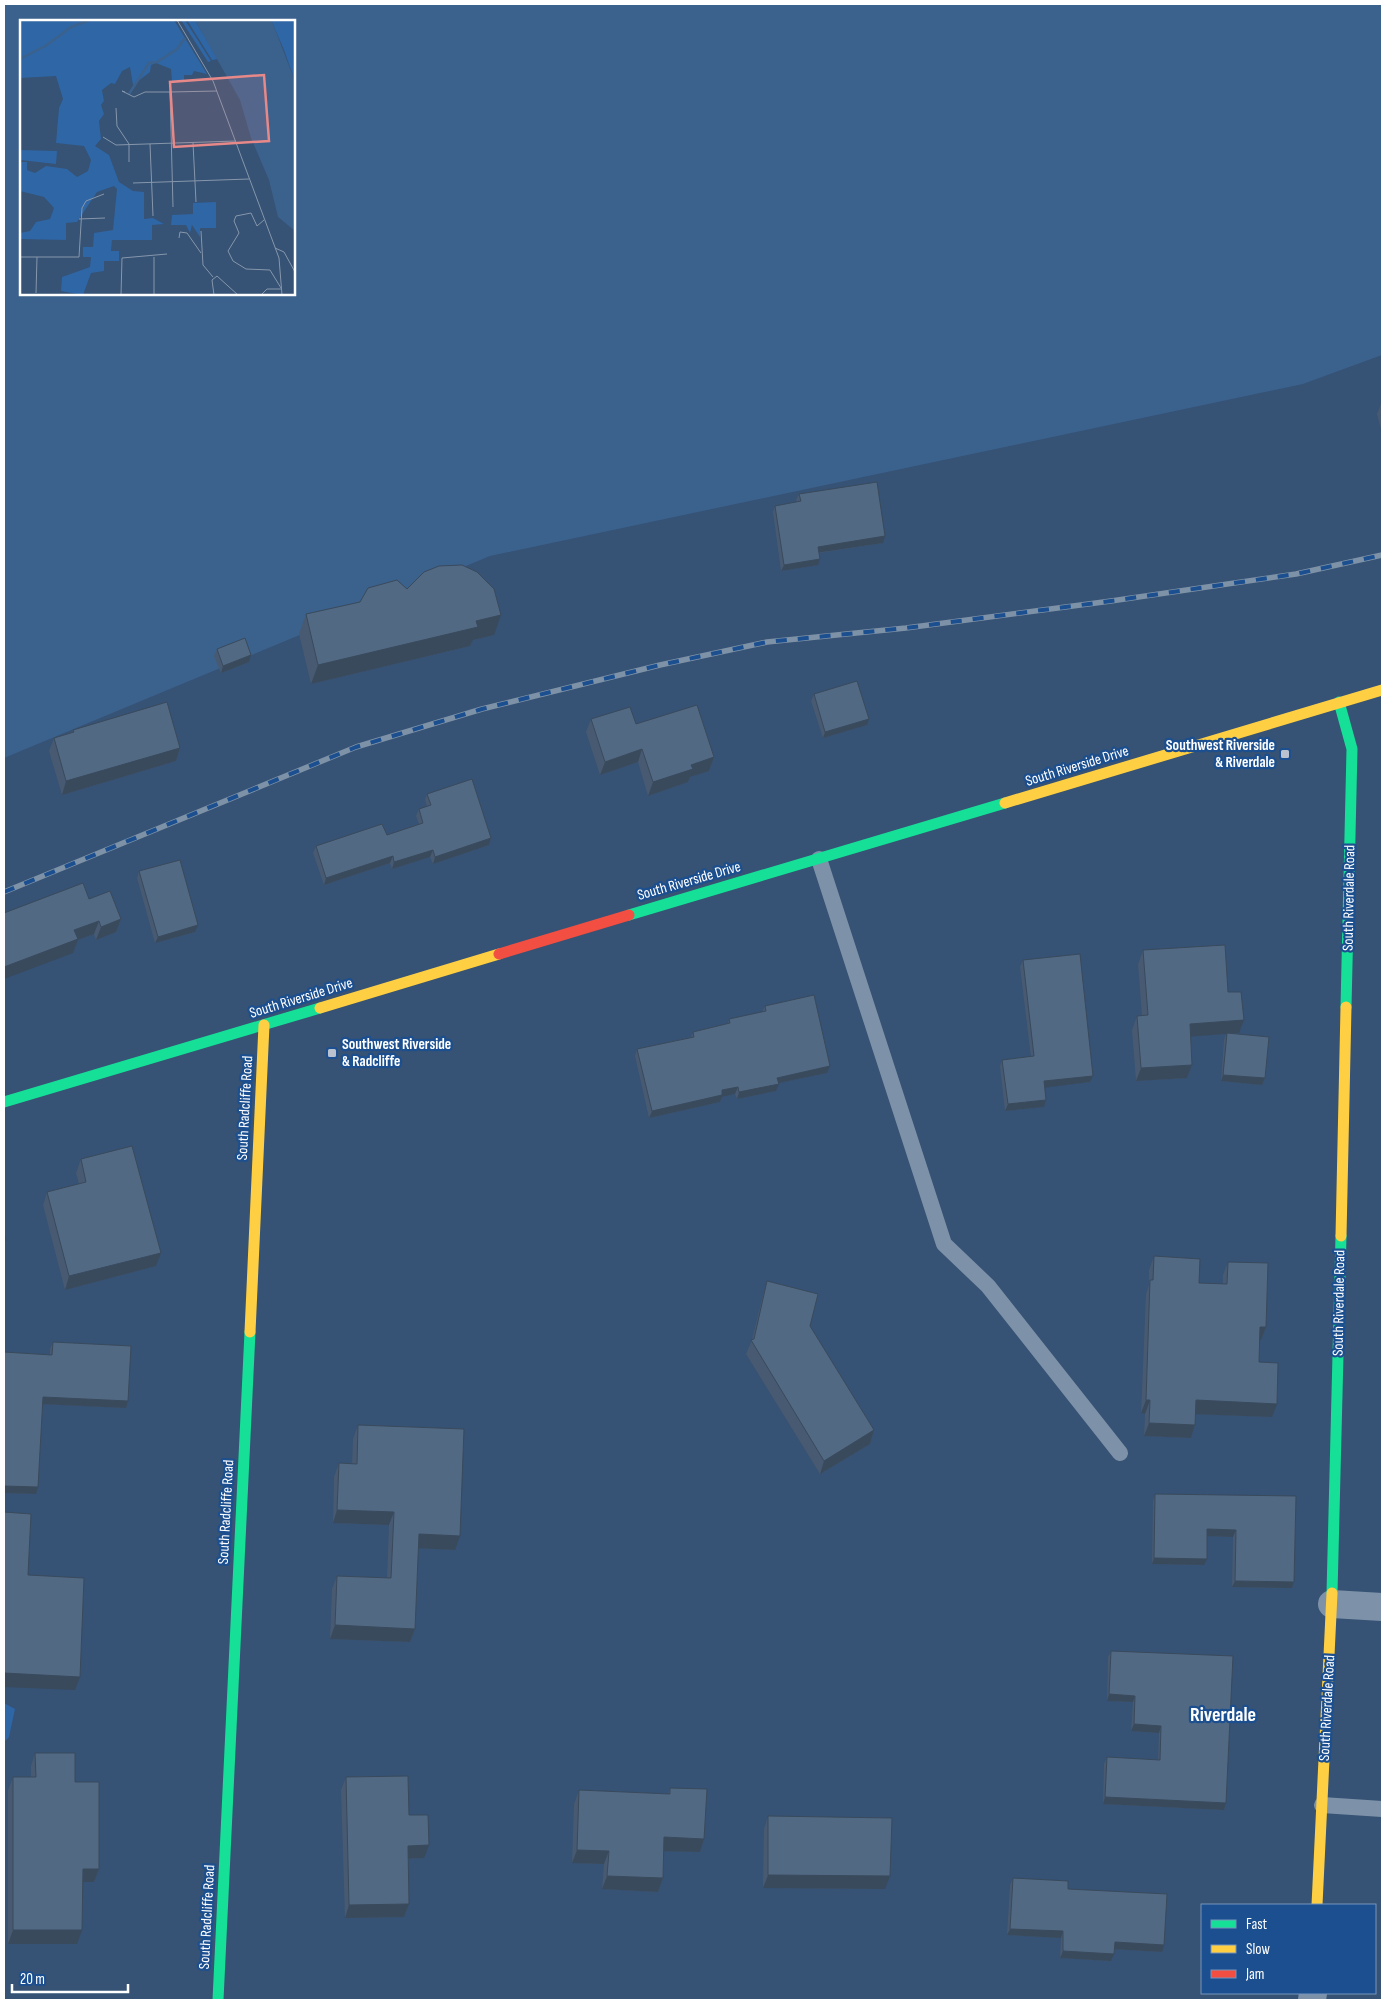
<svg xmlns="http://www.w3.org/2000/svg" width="1386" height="2004" viewBox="0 0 1386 2004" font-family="'Sofia Sans Condensed',sans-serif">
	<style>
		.green { fill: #2f66a5 }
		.water { fill: #3b618d; fill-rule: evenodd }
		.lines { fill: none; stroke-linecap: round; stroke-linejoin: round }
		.lane { stroke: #7d92a8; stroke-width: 16 }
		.street { stroke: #7d92a8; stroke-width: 28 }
		.fast { stroke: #16e098; stroke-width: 11 }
		.slow { stroke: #ffcf43; stroke-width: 11 }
		.jam { stroke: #f24e42; stroke-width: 11 }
		.rail-casing { stroke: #7e92a7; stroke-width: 5.5 }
		.rail { stroke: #1b4f8f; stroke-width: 4; stroke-dasharray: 11; stroke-linecap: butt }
		.wall { fill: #475a72 }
		.shaded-wall { fill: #394a5c }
		.building { fill: #526984; stroke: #394a5c }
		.poi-dot { fill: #b9c2ce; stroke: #1b4f8f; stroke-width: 2 }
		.labels { text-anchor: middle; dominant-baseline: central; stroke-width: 4.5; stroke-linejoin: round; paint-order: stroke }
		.poi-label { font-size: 15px; font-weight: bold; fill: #fff; stroke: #1b4f8f; text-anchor: end }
		.street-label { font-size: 15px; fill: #fff; stroke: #1b4f8f }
		.district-label { font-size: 20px; font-weight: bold; fill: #fff; stroke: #1b4f8f }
		.inset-river { fill: none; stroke: #3b618d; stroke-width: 2.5 }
		.inset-road { fill: none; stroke: #8697ac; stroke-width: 1 }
		.view { fill: #e88989; fill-opacity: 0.15; stroke: #e88989; stroke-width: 2.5 }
		.inset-edge { fill: none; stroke: #fff; stroke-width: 2.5 }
	</style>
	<rect width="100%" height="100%" fill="#365274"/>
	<path class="green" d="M 4,1703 L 15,1709 L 9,1737 L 4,1742 Z"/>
	<path class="water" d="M 4,4 L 1382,4 L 1382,355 L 1303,384 L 490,556 L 4,758 ZM 21,21 L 294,21 L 294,294 L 21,294 Z"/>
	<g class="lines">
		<g class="lane">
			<path d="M 819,859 L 944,1244 L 988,1286 L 1120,1453"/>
			<path d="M 1322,1805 L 1382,1809"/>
		</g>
		<g class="street">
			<path d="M 1332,1604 L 1382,1607"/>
			<path d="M 1312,2000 L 1313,1993"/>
		</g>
		<g class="fast">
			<path d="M 1339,702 L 1352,749 L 1346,1007"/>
			<path d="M 629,915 L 1005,803"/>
			<path d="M 4,1102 L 320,1008"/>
			<path d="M 1332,1593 L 1341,1236"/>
			<path d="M 218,2000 L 250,1332"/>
		</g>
		<g class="slow">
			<path d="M 1005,803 L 1382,690"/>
			<path d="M 320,1008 L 499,954"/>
			<path d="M 1341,1236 L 1346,1007"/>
			<path d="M 250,1332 L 264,1025"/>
			<path d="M 1317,1905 L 1332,1593"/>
		</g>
		<path class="jam" d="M 499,954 L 629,915"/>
		<g class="rail-casing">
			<path id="rail" d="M 4,892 L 356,747 L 482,709 L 660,665 L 767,642 L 906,628 L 1111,601 L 1296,574 L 1382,555"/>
		</g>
		<use href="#rail" class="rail"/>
	</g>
	<g class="wall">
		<path d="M 1382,401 L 1382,433 L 1377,414 Z"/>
		<path d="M 799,494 L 883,543 L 819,553 L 818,565 L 781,571 L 773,512 L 775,506 L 797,502 L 796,500 Z"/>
		<path d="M 407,589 L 494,635 L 473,640 L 470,646 L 311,684 L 299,634 L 306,614 L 360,602 Z"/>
		<path d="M 217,649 L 249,662 L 221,673 L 214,656 Z"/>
		<path d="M 814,694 L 867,725 L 823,738 L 811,701 Z"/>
		<path d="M 591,719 L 636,724 L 714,757 L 709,771 L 690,777 L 688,782 L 648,796 L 638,762 L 600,775 L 586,732 Z"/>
		<path d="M 73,730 L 180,748 L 176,761 L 62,795 L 49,751 L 54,738 L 72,732 Z"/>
		<path d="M 427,794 L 491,838 L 489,845 L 433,864 L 430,857 L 392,869 L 390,863 L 324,885 L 313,853 L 316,846 L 387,835 L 419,824 L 416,816 L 419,809 L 427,806 L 425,800 Z"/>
		<path d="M 139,871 L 195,932 L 155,943 L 137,878 Z"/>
		<path d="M 89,899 L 121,919 L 116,932 L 96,940 L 94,934 L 78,940 L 73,953 Z"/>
		<path d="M 1143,950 L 1228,992 L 1239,1033 L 1235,1034 L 1265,1078 L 1262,1085 L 1221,1081 L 1224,1040 L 1226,1034 L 1191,1036 L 1192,1065 L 1187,1078 L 1136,1081 L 1132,1030 L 1137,1016 L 1142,1016 L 1138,964 Z"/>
		<path d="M 1023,960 L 1093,1076 L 1090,1082 L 1045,1087 L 1044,1107 L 1005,1111 L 1000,1066 L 1002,1060 L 1031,1057 L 1020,967 Z"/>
		<path d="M 765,1006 L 827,1073 L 778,1083 L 776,1091 L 737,1099 L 735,1094 L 722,1097 L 720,1102 L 649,1118 L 635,1056 L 637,1049 L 691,1037 L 693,1032 L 728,1023 L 729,1019 L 762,1012 Z"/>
		<path d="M 81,1159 L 156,1266 L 65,1290 L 43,1205 L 47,1192 L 79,1184 L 76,1173 Z"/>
		<path d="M 1154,1256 L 1199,1283 L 1223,1284 L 1223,1275 L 1228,1262 L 1266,1327 L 1261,1340 L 1260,1340 L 1259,1362 L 1272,1417 L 1196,1414 L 1195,1425 L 1191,1438 L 1144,1436 L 1145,1414 L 1141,1413 L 1146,1294 L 1149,1285 L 1149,1270 Z"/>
		<path d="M 767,1281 L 810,1326 L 874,1430 L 870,1444 L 820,1474 L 746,1354 L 752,1340 L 763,1295 Z"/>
		<path d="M 53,1342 L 128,1401 L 126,1408 L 43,1404 L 36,1494 L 4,1493 L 50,1354 L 50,1349 Z"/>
		<path d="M 358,1425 L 455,1550 L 418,1548 L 415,1629 L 410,1642 L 330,1639 L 332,1589 L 337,1576 L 387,1578 L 389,1525 L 333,1523 L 334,1477 L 339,1463 L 352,1464 L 353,1439 Z"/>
		<path d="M 1155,1494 L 1296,1496 L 1294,1582 L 1292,1588 L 1232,1587 L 1233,1537 L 1207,1536 L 1204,1565 L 1152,1564 L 1153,1501 Z"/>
		<path d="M 1111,1651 L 1226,1803 L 1224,1810 L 1103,1804 L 1104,1764 L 1107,1757 L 1158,1760 L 1159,1733 L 1131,1731 L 1133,1702 L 1107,1701 L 1108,1657 Z"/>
		<path d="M 35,1753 L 75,1782 L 99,1869 L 94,1882 L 82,1882 L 77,1944 L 8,1944 L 8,1790 L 13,1777 L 31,1777 L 31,1766 Z"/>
		<path d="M 346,1777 L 409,1815 L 424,1858 L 408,1859 L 409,1904 L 404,1917 L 345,1918 L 341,1790 Z"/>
		<path d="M 670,1788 L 704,1839 L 700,1852 L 664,1851 L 663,1878 L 658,1892 L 602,1889 L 604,1864 L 572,1863 L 574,1804 L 579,1790 L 668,1794 Z"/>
		<path d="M 768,1816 L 885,1889 L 763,1888 L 764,1829 Z"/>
		<path d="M 1013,1878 L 1068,1889 L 1162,1952 L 1114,1949 L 1111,1961 L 1060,1958 L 1061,1938 L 1007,1935 L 1010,1885 Z"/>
	</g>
	<g class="shaded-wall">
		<path d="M 885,536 L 883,543 L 816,553 L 818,547 Z"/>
		<path d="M 820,559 L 818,565 L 781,571 L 784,565 Z"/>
		<path d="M 501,615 L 494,635 L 473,640 L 470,646 L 311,684 L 318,665 L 476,621 Z"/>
		<path d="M 251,655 L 249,662 L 221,673 L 223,666 Z"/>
		<path d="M 869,719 L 867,725 L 823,738 L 825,732 Z"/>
		<path d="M 180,748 L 176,761 L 62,795 L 66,781 Z"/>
		<path d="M 642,749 L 638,762 L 600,775 L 605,762 Z"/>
		<path d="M 714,757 L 709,771 L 690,777 L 688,782 L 648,796 L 653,782 L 691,765 Z"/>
		<path d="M 491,838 L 489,845 L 433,864 L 435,857 Z"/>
		<path d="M 433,850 L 430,857 L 392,869 L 394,862 Z"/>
		<path d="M 393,856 L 390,863 L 324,885 L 326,878 Z"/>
		<path d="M 121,919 L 116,932 L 96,940 L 101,927 Z"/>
		<path d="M 99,921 L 94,934 L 78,940 L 73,953 L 4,979 L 4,967 L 74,930 Z"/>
		<path d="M 198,925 L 195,932 L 155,943 L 158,937 Z"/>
		<path d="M 1244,1020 L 1239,1033 L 1185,1037 L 1190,1024 Z"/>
		<path d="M 1192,1065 L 1187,1078 L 1136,1081 L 1141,1068 Z"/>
		<path d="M 830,1066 L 827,1073 L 774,1084 L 777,1078 Z"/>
		<path d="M 1223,1075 L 1265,1078 L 1262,1085 L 1221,1081 Z"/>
		<path d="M 1093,1076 L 1090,1082 L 1042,1088 L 1044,1081 Z"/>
		<path d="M 779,1084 L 776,1091 L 737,1099 L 739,1092 Z"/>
		<path d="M 738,1087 L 735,1094 L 722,1097 L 720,1102 L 649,1118 L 652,1111 L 722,1090 Z"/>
		<path d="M 1046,1100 L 1044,1107 L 1005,1111 L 1008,1104 Z"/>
		<path d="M 161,1253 L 156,1266 L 65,1290 L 69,1276 Z"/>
		<path d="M 1260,1327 L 1266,1327 L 1261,1340 L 1255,1340 Z"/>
		<path d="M 43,1397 L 128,1401 L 126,1408 L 40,1404 Z"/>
		<path d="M 1146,1400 L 1150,1400 L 1145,1414 L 1141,1413 Z"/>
		<path d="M 1196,1400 L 1277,1404 L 1272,1417 L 1191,1414 Z"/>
		<path d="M 1149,1423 L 1195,1425 L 1191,1438 L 1144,1436 Z"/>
		<path d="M 874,1430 L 870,1444 L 820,1474 L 824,1461 Z"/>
		<path d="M 4,1486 L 38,1487 L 36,1494 L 4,1493 Z"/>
		<path d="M 337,1510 L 394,1512 L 389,1525 L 333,1523 Z"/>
		<path d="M 1207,1529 L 1236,1530 L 1233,1537 L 1205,1536 Z"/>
		<path d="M 419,1534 L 460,1536 L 455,1550 L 414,1548 Z"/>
		<path d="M 1154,1558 L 1207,1559 L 1204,1565 L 1152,1564 Z"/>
		<path d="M 1235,1581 L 1294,1582 L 1292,1588 L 1232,1587 Z"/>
		<path d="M 335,1625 L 415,1629 L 410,1642 L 330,1639 Z"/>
		<path d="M 4,1673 L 80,1677 L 75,1690 L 4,1687 Z"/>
		<path d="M 1109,1694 L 1135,1696 L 1133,1702 L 1107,1701 Z"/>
		<path d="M 1134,1724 L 1161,1726 L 1159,1733 L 1131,1731 Z"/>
		<path d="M 1105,1797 L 1226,1803 L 1224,1810 L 1103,1804 Z"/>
		<path d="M 664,1837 L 704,1839 L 700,1852 L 659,1851 Z"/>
		<path d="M 429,1845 L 424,1858 L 403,1859 L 408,1846 Z"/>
		<path d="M 577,1850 L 609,1851 L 604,1864 L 572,1863 Z"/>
		<path d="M 83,1869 L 99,1869 L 94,1882 L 78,1882 Z"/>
		<path d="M 768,1875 L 890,1876 L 885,1889 L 763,1888 Z"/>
		<path d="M 607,1876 L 663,1878 L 658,1892 L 602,1889 Z"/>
		<path d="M 409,1904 L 404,1917 L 345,1918 L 349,1905 Z"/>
		<path d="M 1010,1929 L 1063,1931 L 1061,1938 L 1007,1935 Z"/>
		<path d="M 13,1930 L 82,1930 L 77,1944 L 8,1944 Z"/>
		<path d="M 1115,1942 L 1164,1945 L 1162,1952 L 1112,1949 Z"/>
		<path d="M 1063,1951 L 1114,1954 L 1111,1961 L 1060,1958 Z"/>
	</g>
	<g class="building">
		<path d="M 877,482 L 885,536 L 818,547 L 820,559 L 784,565 L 775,506 L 801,501 L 799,494 Z"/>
		<path d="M 462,565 L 477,572 L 494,589 L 501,615 L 476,621 L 478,627 L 318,665 L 306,614 L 360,602 L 368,588 L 397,580 L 407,589 L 424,572 L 439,566 Z"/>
		<path d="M 245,638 L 251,655 L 223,666 L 217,649 Z"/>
		<path d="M 857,681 L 869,719 L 825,732 L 814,694 Z"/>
		<path d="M 167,702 L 180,748 L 66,781 L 54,738 L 74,732 L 73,730 Z"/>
		<path d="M 697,705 L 714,757 L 691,765 L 693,769 L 653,782 L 642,749 L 605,762 L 591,719 L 630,707 L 636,724 Z"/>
		<path d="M 472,779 L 491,838 L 435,857 L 433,850 L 394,862 L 393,856 L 326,878 L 316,846 L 382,824 L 387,835 L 423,823 L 419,809 L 431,805 L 427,794 Z"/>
		<path d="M 180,860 L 198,925 L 158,937 L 139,871 Z"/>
		<path d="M 83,883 L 89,899 L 110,891 L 121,919 L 101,927 L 99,921 L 74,930 L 78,939 L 4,967 L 4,913 Z"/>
		<path d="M 1225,945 L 1228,992 L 1241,992 L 1244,1020 L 1190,1024 L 1192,1065 L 1141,1068 L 1137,1016 L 1148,1015 L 1143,950 Z"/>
		<path d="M 1080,954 L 1093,1076 L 1044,1081 L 1046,1100 L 1008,1104 L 1002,1060 L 1034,1056 L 1023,960 Z"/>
		<path d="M 814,995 L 830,1066 L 777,1078 L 779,1084 L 739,1092 L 738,1087 L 722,1090 L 722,1095 L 652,1111 L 637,1049 L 694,1037 L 693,1032 L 730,1023 L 729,1019 L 766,1011 L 765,1006 Z"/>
		<path d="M 1227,1033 L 1269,1037 L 1265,1078 L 1223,1075 Z"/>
		<path d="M 132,1146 L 161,1253 L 69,1276 L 47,1192 L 86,1182 L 81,1159 Z"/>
		<path d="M 4,1233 L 6,1240 L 4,1240 Z"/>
		<path d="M 1154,1256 L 1200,1259 L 1199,1283 L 1227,1284 L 1228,1262 L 1268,1263 L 1266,1327 L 1260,1327 L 1259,1362 L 1278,1363 L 1277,1404 L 1196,1400 L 1195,1425 L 1149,1423 L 1150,1400 L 1146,1400 L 1150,1280 L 1153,1280 Z"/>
		<path d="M 767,1281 L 818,1294 L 810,1326 L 874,1430 L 824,1461 L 751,1340 L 754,1339 Z"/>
		<path d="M 53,1342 L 131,1346 L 128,1401 L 43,1397 L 38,1487 L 4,1486 L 4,1352 L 52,1355 Z"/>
		<path d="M 358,1425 L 464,1429 L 460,1536 L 419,1534 L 415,1629 L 335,1625 L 337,1576 L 391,1578 L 394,1512 L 337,1510 L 339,1463 L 357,1464 Z"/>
		<path d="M 1155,1494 L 1296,1496 L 1294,1582 L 1235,1581 L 1236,1530 L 1207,1529 L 1207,1559 L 1154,1558 Z"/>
		<path d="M 4,1512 L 31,1514 L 28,1575 L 84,1578 L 80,1677 L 4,1673 Z"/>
		<path d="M 1111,1651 L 1233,1656 L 1226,1803 L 1105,1797 L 1107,1757 L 1160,1760 L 1161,1726 L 1134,1724 L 1135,1696 L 1109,1694 Z"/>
		<path d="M 35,1753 L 75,1753 L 75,1782 L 99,1782 L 99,1869 L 83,1869 L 82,1930 L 13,1930 L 13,1777 L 36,1777 Z"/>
		<path d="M 408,1776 L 409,1815 L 428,1815 L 429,1845 L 408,1846 L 409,1904 L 349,1905 L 346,1777 Z"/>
		<path d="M 670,1788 L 707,1789 L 704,1839 L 664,1837 L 663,1878 L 607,1876 L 609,1851 L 577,1850 L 579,1790 L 670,1794 Z"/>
		<path d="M 768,1816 L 892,1818 L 890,1876 L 768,1875 Z"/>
		<path d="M 1013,1878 L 1068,1881 L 1068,1889 L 1167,1894 L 1164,1945 L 1115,1942 L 1114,1954 L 1063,1951 L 1063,1931 L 1010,1929 Z"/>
	</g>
	<g class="poi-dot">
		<rect x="1280" y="749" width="10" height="10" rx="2.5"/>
		<rect x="327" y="1048" width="10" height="10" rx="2.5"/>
	</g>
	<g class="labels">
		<g class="poi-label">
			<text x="1275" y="745">Southwest Riverside<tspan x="1275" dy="17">&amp; Riverdale</tspan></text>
			<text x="342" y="1044" text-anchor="start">Southwest Riverside<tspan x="342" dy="17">&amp; Radcliffe</tspan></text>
		</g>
		<g class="street-label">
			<text transform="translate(1077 766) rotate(-17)">South Riverside Drive</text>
			<text transform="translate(689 881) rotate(-16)">South Riverside Drive</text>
			<text transform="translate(1349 898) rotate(-89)">South Riverdale Road</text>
			<text transform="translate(301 998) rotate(-17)">South Riverside Drive</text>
			<text transform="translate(245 1108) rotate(-87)">South Radcliffe Road</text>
			<text transform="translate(1339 1303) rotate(-89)">South Riverdale Road</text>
			<text transform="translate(226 1512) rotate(-87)">South Radcliffe Road</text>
			<text transform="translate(1327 1708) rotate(-87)">South Riverdale Road</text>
			<text transform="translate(207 1917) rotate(-87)">South Radcliffe Road</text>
		</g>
		<g class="district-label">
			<text x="1223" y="1715">Riverdale</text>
		</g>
	</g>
	<g transform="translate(20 20)">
		<rect width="275" height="275" fill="#365274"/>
		<path d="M 0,0 L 154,0 L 187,54 L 174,51 L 172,55 L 164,55 L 164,62 L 152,61 L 151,49 L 136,43 L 131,45 L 130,52 L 113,65 L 110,47 L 102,51 L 95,64 L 91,63 L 82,70 L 84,81 L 81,85 L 84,94 L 79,101 L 81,119 L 75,126 L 89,135 L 99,162 L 113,171 L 124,172 L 124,199 L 133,198 L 144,204 L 132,205 L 132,220 L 92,220 L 91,231 L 99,231 L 99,241 L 84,241 L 84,251 L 71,253 L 63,275 L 41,271 L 42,257 L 70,247 L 71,237 L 63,237 L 63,227 L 73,227 L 74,213 L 93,210 L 97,169 L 94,166 L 77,172 L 57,202 L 46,203 L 46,220 L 0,219 L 0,213 L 10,211 L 16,202 L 30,199 L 34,188 L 24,177 L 0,171 L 0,142 L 7,142 L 7,150 L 15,153 L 26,146 L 47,149 L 57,157 L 68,151 L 71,140 L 64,126 L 36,123 L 39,88 L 43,79 L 36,56 L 0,58 ZM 161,0 L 165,0 L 191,41 L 188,42 ZM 167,0 L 175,0 L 198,39 L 192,40 ZM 251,0 L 275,0 L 275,61 L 264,30 ZM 0,130 L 37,131 L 36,144 L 0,140 ZM 196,182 L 196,208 L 180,208 L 180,217 L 172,205 L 170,213 L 166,205 L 151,205 L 152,195 L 173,194 L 173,183 Z" fill="#2f66a5"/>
		<path d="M 175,0 L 251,0 L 253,4 L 275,61 L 275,211 L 258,197 L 249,160 L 231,118 L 220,80 Z" fill="#3b618d"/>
		<path class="inset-river" d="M 0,39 L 27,25 L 51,7 L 70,0M 109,74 L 129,43 L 137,42 L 157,29 L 165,18"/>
		<path class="inset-road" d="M 157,0 L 193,61 L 259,238 L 262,275M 105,72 L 102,71 L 114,77 L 125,72 L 150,72M 96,88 L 97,106 L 109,124 L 109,142M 83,117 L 96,125 L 216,121M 173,123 L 176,182M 130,124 L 133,196M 113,163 L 229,159M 153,187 L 150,72 L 197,71M 59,199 L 85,198M 244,200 L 237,206 L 231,193 L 216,196 L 214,201 L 219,213 L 208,231 L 213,241 L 226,249 L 250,250 L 261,268M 181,211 L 183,245 L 193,257M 159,218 L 160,212 L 167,213 L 181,233M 255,228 L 264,232 L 275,252M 0,237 L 59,237 L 62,188 L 66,181 L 84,174M 134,237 L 134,275M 16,273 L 17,237M 101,275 L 102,238 L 147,234M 194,275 L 192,260 L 197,256 L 218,275M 241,275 L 247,269 L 261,269"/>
		<path class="view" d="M 244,55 L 249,121 L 154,127 L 150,62 Z"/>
		<rect width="275" height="275" class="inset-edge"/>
	</g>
	<rect width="1386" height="2004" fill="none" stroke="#ffffff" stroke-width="10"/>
	<rect x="1201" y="1904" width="175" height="90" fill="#1b4f8f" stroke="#7695bc"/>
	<rect x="1211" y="1920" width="25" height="8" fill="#16e098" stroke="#7695bc"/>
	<text x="1246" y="1929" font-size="15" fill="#ffffff">Fast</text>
	<rect x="1211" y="1945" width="25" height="8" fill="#ffcf43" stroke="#7695bc"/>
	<text x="1246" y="1954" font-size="15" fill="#ffffff">Slow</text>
	<rect x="1211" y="1970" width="25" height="8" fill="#f24e42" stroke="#7695bc"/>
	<text x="1246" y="1979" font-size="15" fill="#ffffff">Jam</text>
	<path d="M12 1984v8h116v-8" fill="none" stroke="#ffffff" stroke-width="2.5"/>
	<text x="20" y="1984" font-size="15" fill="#ffffff" stroke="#1b4f8f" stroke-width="4" paint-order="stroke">20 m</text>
</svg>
